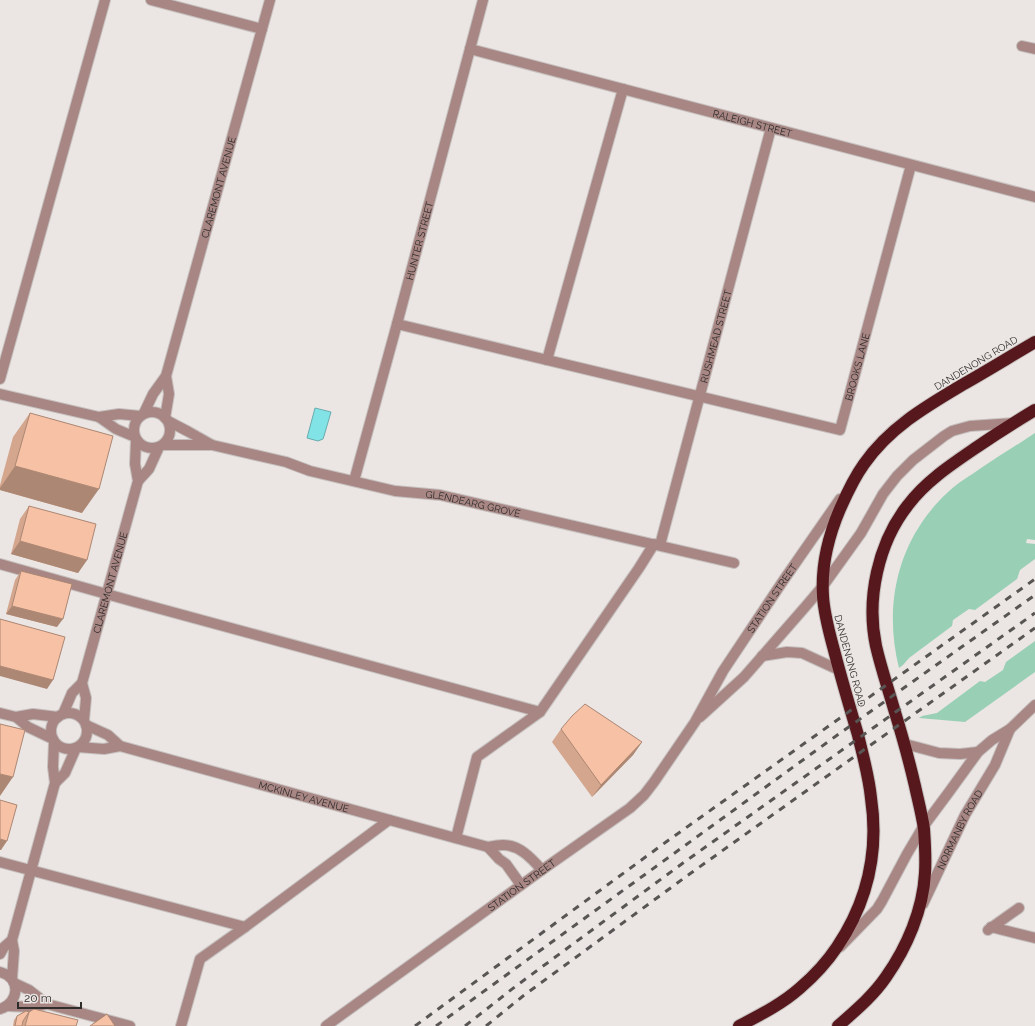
<svg xmlns="http://www.w3.org/2000/svg" width="1035" height="1026" viewBox="0 0 1035 1026" font-family="Raleway,sans-serif">
	<style>
		.green { fill: #99d0b5 }
		.water { fill: #82e3e6; stroke: #69acae }
		.lines { fill: none; stroke-linecap: round; stroke-linejoin: round }
		.minor-casing { stroke: #c5c0be; stroke-width: 12 }
		.highway-casing { stroke: #c5c0be; stroke-width: 14 }
		.minor { stroke: #a78684; stroke-width: 10 }
		.highway { stroke: #56181c; stroke-width: 12 }
		.rail { stroke: #585654; stroke-width: 3; stroke-dasharray: 7 7; stroke-linecap: butt }
		.wall { fill: #d4a68d }
		.shaded-wall { fill: #ac8773 }
		.building { fill: #f6c1a4; stroke: #ac8773 }
		.labels { text-anchor: middle; dominant-baseline: central; stroke-width: 3; stroke-linejoin: round; paint-order: stroke }
		.street-label { font-size: 10px; fill: #2f2d2c; stroke: #ebe5e3 }
	</style>
	<rect width="100%" height="100%" fill="#ebe5e3"/>
	<g class="green">
		<path d="M 1035,433 L 1035,540 L 1027,539 L 1026,543 L 1035,544 L 1035,559 L 1020,570 L 1017,579 L 975,610 L 969,609 L 953,620 L 952,626 L 909,658 L 903,665 L 899,668 C 883,604 898,539 947,493 C 957,483 970,476 981,468 C 999,456 1017,445 1035,433 Z"/>
		<path d="M 1035,641 L 1035,672 L 965,722 L 919,718 L 922,716 L 937,713 L 980,681 L 985,682 L 1003,670 L 1006,662 Z"/>
	</g>
	<path class="water" d="M 315,408 L 331,412 L 324,436 L 323,439 L 318,441 L 307,438 Z"/>
	<g class="lines">
		<g class="minor-casing">
			<g id="minor">
				<path d="M 151,0 L 262,29"/>
				<path d="M 1022,46 L 1035,49"/>
				<path id="s1" d="M 470,49 L 1035,197"/>
				<path id="s2" d="M 397,324 L 840,430 L 911,165"/>
				<path d="M 547,360 L 623,89"/>
				<path d="M 0,379 L 105,0"/>
				<path d="M 0,394 L 99,417 L 116,429 L 135,437"/>
				<circle cx="152" cy="430" r="18"/>
				<path id="s3" d="M 144,413 L 153,394 L 166,376 L 270,0"/>
				<path d="M 99,417 L 119,414 L 140,416"/>
				<path d="M 165,418 L 169,394 L 166,376"/>
				<path d="M 168,421 L 189,432 L 212,445"/>
				<path id="s4" d="M 163,445 L 212,445 L 286,462 L 310,471 L 395,491 L 440,495 L 734,563"/>
				<path d="M 138,481 L 149,469 L 159,447"/>
				<path id="s5" d="M 354,481 L 397,324 L 483,0"/>
				<path id="s6" d="M 660,545 L 771,128"/>
				<path d="M 0,564 L 135,602 L 540,712"/>
				<path d="M 762,656 L 787,652 L 802,653 L 839,670"/>
				<circle cx="69" cy="731" r="18"/>
				<path d="M 0,713 L 16,717 L 28,727 L 53,739"/>
				<path d="M 63,714 L 72,693 L 82,683"/>
				<path d="M 16,717 L 33,714 L 58,717"/>
				<path d="M 700,717 L 744,677 L 806,606 L 823,586 L 861,533 L 883,494 L 897,476 L 913,460 L 944,436 L 952,431 L 959,429 L 970,426 L 1014,423"/>
				<path id="s7" d="M 84,720 L 86,698 L 82,683 L 138,481 L 135,464 L 136,440"/>
				<path id="s8" d="M 86,725 L 108,735 L 120,746 L 488,847 C 493,846 498,845 503,845 C 520,845 532,859 542,870"/>
				<path d="M 905,744 L 939,753 L 960,754 L 978,752"/>
				<path d="M 78,747 L 104,749 L 120,746"/>
				<path d="M 55,783 L 65,773 L 76,748"/>
				<path d="M 456,838 L 477,757 L 540,712 L 639,568 L 654,544"/>
				<path d="M 488,847 L 499,859 L 506,864 L 521,885"/>
				<path d="M 0,862 L 245,927"/>
				<path id="s9" d="M 923,904 L 965,815 L 995,765 L 1010,729"/>
				<path d="M 991,927 L 1035,938"/>
				<path d="M 988,930 L 1019,908"/>
				<path d="M 840,947 L 877,909 L 882,901 L 907,854 L 923,827 L 949,792 L 978,752 L 992,740 L 1010,729 L 1035,705"/>
				<path d="M 0,954 L 4,947 L 12,940"/>
				<path d="M 0,972 C 21,977 20,1003 0,1009"/>
				<path d="M 12,979 L 14,951 L 12,940 L 55,783 L 53,767 L 54,742"/>
				<path d="M 14,983 L 29,990 L 47,1004 L 130,1026"/>
				<path d="M 7,1006 L 31,1007 L 47,1004"/>
				<path d="M 181,1026 L 200,959 L 245,927 L 389,820"/>
				<path id="s10" d="M 326,1026 L 542,870 L 630,808 L 644,795 L 654,782 L 695,722 L 723,671 L 783,581 L 840,499"/>
			</g>
		</g>
		<g class="highway-casing">
			<g id="highway">
				<path d="M 739,1026 C 760,1015 782,1004 800,988 C 814,976 827,962 837,947 C 868,901 879,852 871,798 C 869,777 863,756 858,735 C 850,708 842,681 835,654 C 830,635 824,615 823,596 C 821,565 828,537 840,509 C 847,493 854,478 864,464 C 889,428 925,407 962,385 C 987,371 1011,356 1035,342"/>
				<path d="M 838,1026 C 855,1011 873,996 886,977 C 907,947 923,910 925,873 C 926,858 925,844 924,829 C 922,815 918,800 915,786 C 909,760 902,735 894,709 C 888,688 881,668 876,646 C 866,599 878,543 908,505 C 926,481 952,464 977,447 C 996,434 1015,422 1035,410"/>
			</g>
		</g>
		<use href="#minor" class="minor"/>
		<use href="#highway" class="highway"/>
		<g class="rail">
			<path d="M 415,1026 L 666,842 L 1035,579"/>
			<path d="M 436,1026 L 836,736 L 1035,595"/>
			<path d="M 465,1026 L 516,986 L 683,863 L 1035,613"/>
			<path d="M 486,1026 L 523,996 L 691,873 L 1035,628"/>
		</g>
	</g>
	<g class="wall">
		<path d="M 30,413 L 82,513 L 0,490 L 0,485 L 13,437 Z"/>
		<path d="M 29,506 L 87,560 L 78,573 L 11,554 L 20,519 Z"/>
		<path d="M 21,571 L 57,627 L 6,614 L 15,580 Z"/>
		<path d="M 561,729 L 642,742 L 633,755 L 592,797 L 552,742 Z"/>
		<path d="M 26,1011 L 76,1026 L 13,1026 L 14,1020 L 17,1016 Z"/>
	</g>
	<g class="shaded-wall">
		<path d="M 15,466 L 99,489 L 82,513 L 0,490 L 0,488 Z"/>
		<path d="M 20,541 L 87,560 L 78,573 L 11,554 Z"/>
		<path d="M 12,606 L 63,619 L 57,627 L 6,614 Z"/>
		<path d="M 0,666 L 53,680 L 47,689 L 0,676 Z"/>
		<path d="M 642,742 L 633,755 L 592,797 L 601,785 Z"/>
		<path d="M 0,774 L 13,777 L 0,796 Z"/>
		<path d="M 0,839 L 7,841 L 1,850 L 0,850 Z"/>
	</g>
	<g class="building">
		<path d="M 30,413 L 113,436 L 99,489 L 15,466 Z"/>
		<path d="M 29,506 L 96,524 L 87,560 L 20,541 Z"/>
		<path d="M 21,571 L 72,584 L 63,619 L 12,606 Z"/>
		<path d="M 0,619 L 65,637 L 53,680 L 0,666 Z"/>
		<path d="M 585,704 L 642,742 L 601,785 L 561,729 L 572,716 Z"/>
		<path d="M 0,724 L 25,730 L 13,777 L 0,774 Z"/>
		<path d="M 0,800 L 17,805 L 7,841 L 0,839 Z"/>
		<path d="M 34,1009 L 78,1020 L 76,1026 L 25,1026 L 29,1012 Z"/>
		<path d="M 26,1011 L 29,1012 L 23,1021 L 22,1026 L 15,1026 L 17,1016 Z"/>
		<path d="M 107,1014 L 115,1026 L 90,1026 Z"/>
	</g>
	<g class="labels">
		<g class="street-label">
			<text stroke="none"><textPath href="#s1" startOffset="292">RALEIGH STREET</textPath></text>
			<text stroke="none"><textPath href="#s3" startOffset="239">CLAREMONT AVENUE</textPath></text>
			<text stroke="none"><textPath href="#s5" startOffset="249">HUNTER STREET</textPath></text>
			<text stroke="none"><textPath href="#s6" startOffset="216">RUSHMEAD STREET</textPath></text>
			<text transform="translate(976 363) rotate(-31)">DANDENONG ROAD</text>
			<text stroke="none"><textPath href="#s2" startOffset="521">BROOKS LANE</textPath></text>
			<text stroke="none"><textPath href="#s4" startOffset="317">GLENDEARG GROVE</textPath></text>
			<text stroke="none"><textPath href="#s7" startOffset="142">CLAREMONT AVENUE</textPath></text>
			<text stroke="none"><textPath href="#s10" startOffset="628">STATION STREET</textPath></text>
			<text transform="translate(850 661) rotate(75)">DANDENONG ROAD</text>
			<text stroke="none"><textPath href="#s8" startOffset="231">MCKINLEY AVENUE</textPath></text>
			<text stroke="none"><textPath href="#s9" startOffset="83">NORMANBY ROAD</textPath></text>
			<text stroke="none"><textPath href="#s10" startOffset="241">STATION STREET</textPath></text>
		</g>
	</g>
	<path d="M18 1002v6h63v-6" fill="none" stroke="#2f2d2c" stroke-width="2"/>
	<text x="24" y="1002" font-size="12" fill="#2f2d2c" stroke="#ebe5e3" stroke-width="3" paint-order="stroke">20 m</text>
</svg>
